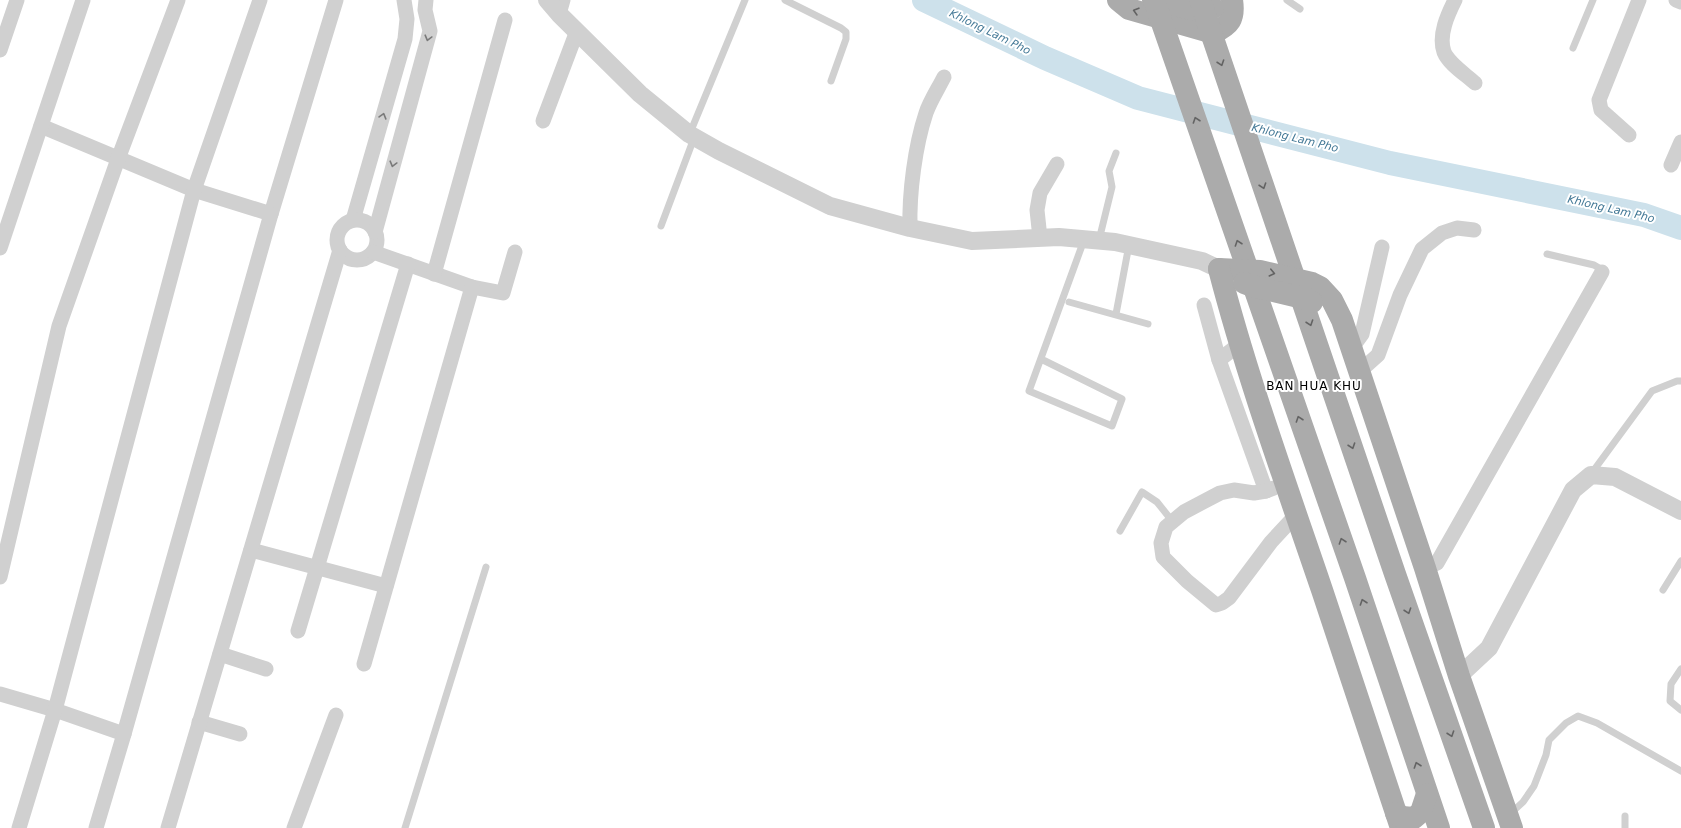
<svg xmlns="http://www.w3.org/2000/svg" width="1681" height="828" viewBox="0 0 1681 828" font-family="'DejaVu Sans',sans-serif">
	<style>
		.lines { fill: none; stroke-linecap: round; stroke-linejoin: round }
		.river { stroke: #cde1eb; stroke-width: 24 }
		.service { stroke: #d0d0d0; stroke-width: 7 }
		.minor { stroke: #d0d0d0; stroke-width: 15 }
		.tertiary { stroke: #d0d0d0; stroke-width: 18 }
		.primary { stroke: #ababab; stroke-width: 22 }
		.oneway { stroke: #636363 }
		.oneway2 { stroke: #7a7a7a }
		.labels { text-anchor: middle; dominant-baseline: central; stroke-width: 4; stroke-linejoin: round; paint-order: stroke }
		.water-label { font-size: 11px; font-style: italic; fill: #417795; stroke: #fff }
		.quarter-label { font-size: 12px; letter-spacing: 1px; fill: #000; stroke: #fff }
	</style>
	<rect width="100%" height="100%" fill="#fff"/>
	<g class="lines">
		<path class="river" d="M 924,0 L 1045,58 L 1138,98 L 1390,163 L 1644,215 L 1681,228"/>
		<g class="service">
			<path d="M 785,0 L 841,28 L 846,32 L 846,39 L 831,81"/>
			<path d="M 1287,0 L 1300,9"/>
			<path d="M 1573,48 L 1593,0"/>
			<path d="M 690,133 L 745,0"/>
			<path d="M 661,226 L 694,138"/>
			<path d="M 1099,240 L 1112,187 L 1109,171 L 1116,153"/>
			<path d="M 1547,254 L 1594,265 L 1599,268 L 1602,272"/>
			<path d="M 1069,302 L 1148,324"/>
			<path d="M 1116,314 L 1129,245"/>
			<path d="M 1041,359 L 1122,399 L 1112,426 L 1029,391 L 1084,240"/>
			<path d="M 1591,474 L 1652,391 L 1677,381 L 1681,381"/>
			<path d="M 1120,531 L 1142,492 L 1157,502 L 1173,522"/>
			<path d="M 1663,590 L 1681,561"/>
			<path d="M 1681,669 L 1671,684 L 1670,701 L 1681,710"/>
			<path d="M 1511,813 L 1523,802 L 1534,786 L 1546,755 L 1549,740 L 1566,723 L 1578,716 L 1597,723 L 1681,771"/>
			<path d="M 1625,816 L 1625,828"/>
			<path d="M 405,828 L 486,567"/>
		</g>
		<g class="minor">
			<path d="M 1455,0 C 1448,14 1438,35 1444,52 C 1449,64 1465,74 1475,83"/>
			<path d="M 1676,0 L 1681,2"/>
			<path d="M 559,14 L 563,0"/>
			<path d="M 0,50 L 17,0"/>
			<path d="M 543,121 L 577,31"/>
			<path d="M 41,126 L 194,190 L 271,214 L 336,0"/>
			<path d="M 1629,135 L 1601,110 L 1599,100 L 1639,0"/>
			<path d="M 1671,165 L 1681,142"/>
			<path d="M 353,220 L 405,39 L 407,19 L 404,0"/>
			<circle cx="357" cy="240" r="20"/>
			<path d="M 910,228 C 909,193 915,146 926,113 C 930,101 938,89 944,77"/>
			<path d="M 375,232 L 430,31 L 425,10 L 426,0"/>
			<path d="M 1040,238 L 1037,210 L 1040,193 L 1057,164"/>
			<path d="M 0,248 L 83,0"/>
			<path d="M 373,252 L 472,287 L 503,293 L 515,252"/>
			<path d="M 434,274 L 505,20"/>
			<path d="M 1204,305 L 1219,360"/>
			<path d="M 1241,343 L 1219,360 L 1266,491 L 1274,488"/>
			<path d="M 1351,349 L 1362,334 L 1382,247"/>
			<path d="M 1359,372 L 1378,355 L 1400,295 L 1422,249 L 1442,233 L 1457,228 L 1474,230"/>
			<path d="M 1266,491 L 1254,493 L 1234,490 L 1220,493 L 1184,512 L 1166,527 L 1161,543 L 1163,557 L 1187,581 L 1216,605 L 1222,603 L 1229,598 L 1271,542 L 1296,515"/>
			<path d="M 251,550 L 386,586"/>
			<path d="M 1425,568 L 1437,563 L 1602,272"/>
			<path d="M 0,577 L 59,326 L 118,159 L 178,0"/>
			<path d="M 298,631 L 408,264"/>
			<path d="M 220,654 L 266,669"/>
			<path d="M 364,664 L 472,287"/>
			<path d="M 0,694 L 55,710 L 124,734"/>
			<path d="M 199,722 L 240,734"/>
			<path d="M 19,828 L 55,710 L 194,190 L 260,0"/>
			<path d="M 96,828 L 124,734 L 271,214"/>
			<path d="M 168,828 L 340,250"/>
			<path d="M 294,828 L 336,715"/>
		</g>
		<g class="tertiary">
			<path d="M 547,0 L 559,14 L 640,94 L 689,134 L 719,151 L 830,206 L 910,228 L 972,241 L 1059,237 L 1115,242 L 1202,261 L 1219,269"/>
			<path d="M 1459,676 L 1489,648 L 1573,490 L 1591,475 L 1615,477 L 1681,511"/>
		</g>
		<g class="primary">
			<path d="M 1118,0 L 1129,9 L 1213,33 C 1230,25 1235,19 1232,0"/>
			<path d="M 1153,0 L 1203,12 L 1213,8"/>
			<path d="M 1154,0 L 1355,578 L 1439,828"/>
			<path d="M 1200,0 L 1395,574 L 1484,828"/>
			<path d="M 1219,269 L 1260,271 L 1312,283 L 1320,287 L 1332,300 L 1342,320 L 1425,568 L 1459,676 L 1512,828"/>
			<path d="M 1219,269 C 1247,377 1286,484 1322,590 C 1349,669 1374,749 1401,828"/>
			<path d="M 1244,283 L 1252,286 L 1307,299 L 1312,302"/>
			<path d="M 1396,813 L 1402,817 L 1414,818 L 1421,812 L 1427,794"/>
		</g>
	</g>
	<defs><path id="oneway-chevron" d="M-2-3.5L2.5 0L-2 3.5" fill="none" stroke-width="1.6" stroke-linecap="round" stroke-linejoin="round"/></defs>
	<g class="oneway">
		<use href="#oneway-chevron" transform="translate(1136 11) rotate(-164)"/>
		<use href="#oneway-chevron" transform="translate(1221 63) rotate(71)"/>
		<use href="#oneway-chevron" transform="translate(1196 120) rotate(-109)"/>
		<use href="#oneway-chevron" transform="translate(1263 186) rotate(71)"/>
		<use href="#oneway-chevron" transform="translate(1238 243) rotate(-109)"/>
		<use href="#oneway-chevron" transform="translate(1272 273) rotate(13)"/>
		<use href="#oneway-chevron" transform="translate(1310 323) rotate(71)"/>
		<use href="#oneway-chevron" transform="translate(1299 419) rotate(-109)"/>
		<use href="#oneway-chevron" transform="translate(1352 446) rotate(71)"/>
		<use href="#oneway-chevron" transform="translate(1342 541) rotate(-109)"/>
		<use href="#oneway-chevron" transform="translate(1363 602) rotate(-109)"/>
		<use href="#oneway-chevron" transform="translate(1408 611) rotate(71)"/>
		<use href="#oneway-chevron" transform="translate(1451 734) rotate(71)"/>
		<use href="#oneway-chevron" transform="translate(1417 765) rotate(-109)"/>
	</g>
	<g class="oneway2">
		<use href="#oneway-chevron" transform="translate(428 38) rotate(105)"/>
		<use href="#oneway-chevron" transform="translate(383 116) rotate(-74)"/>
		<use href="#oneway-chevron" transform="translate(393 164) rotate(105)"/>
	</g>
	<g class="labels">
		<g class="water-label">
			<text transform="translate(990 32) rotate(26)">Khlong Lam Pho</text>
			<text transform="translate(1295 138) rotate(14)">Khlong Lam Pho</text>
			<text transform="translate(1611 209) rotate(13)">Khlong Lam Pho</text>
		</g>
		<g class="quarter-label">
			<text x="1314" y="386">BAN HUA KHU</text>
		</g>
	</g>
</svg>
